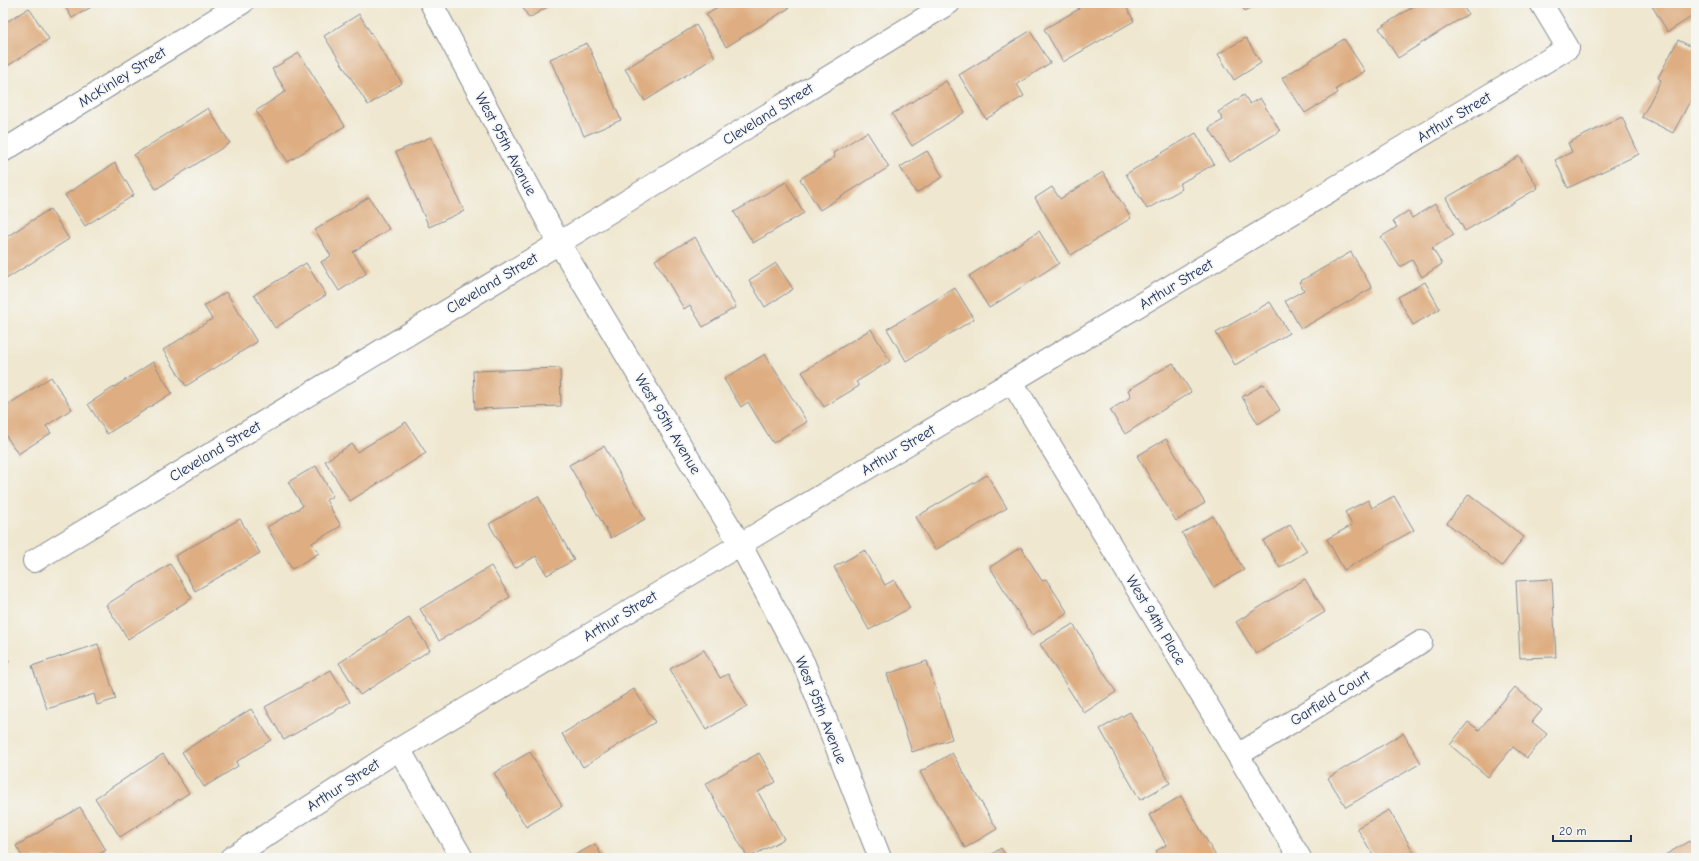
<svg xmlns="http://www.w3.org/2000/svg" width="1699" height="861" viewBox="0 0 1699 861" font-family="'Comic Neue',sans-serif">
	<style>
		.building { fill: #deae82 }
		.lines { fill: none; stroke-linecap: round; stroke-linejoin: round }
		.street-casing { stroke: #858b96; stroke-width: 24 }
		.street { stroke: #fff; stroke-width: 22 }
		.labels { text-anchor: middle; dominant-baseline: central; stroke-width: 3.5; stroke-linejoin: round; paint-order: stroke }
		.street-label { font-size: 15px; fill: #1b2f5e; stroke: #f6f6f2 }
	</style>
	<rect width="100%" height="100%" fill="#f6f6f2"/>
	<filter id="ink" filterUnits="userSpaceOnUse"><feTurbulence type="fractalNoise" baseFrequency=".025" numOctaves="2"/><feDisplacementMap in="SourceGraphic" scale="8" xChannelSelector="R" yChannelSelector="G"/><feConvolveMatrix kernelMatrix="1 2 1 2 8 2 1 2 1" color-interpolation-filters="sRGB"/></filter>
	<filter id="wash" filterUnits="userSpaceOnUse"><feTurbulence type="fractalNoise" baseFrequency=".012" numOctaves="4" result="noise"/><feDisplacementMap in="SourceGraphic" scale="16" xChannelSelector="R" yChannelSelector="G"/><feGaussianBlur stdDeviation="0.9" result="paint"/><feColorMatrix in="noise" values="0 0 0 0 0 0 0 0 0 0 0 0 0 0 0 0 0 1.4 0 .05"/><feComposite in="paint" operator="in"/></filter>
	<g filter="url(#wash)">
		<rect width="100%" height="100%" fill="#efe7cf"/>
		<g id="blocks">
			<g class="building">
				<path d="M 63,3 L 98,3 L 72,18 Z"/>
				<path d="M 520,3 L 554,3 L 529,18 Z"/>
				<path d="M 724,3 L 786,3 L 789,8 L 726,47 L 706,14 Z"/>
				<path d="M 1080,3 L 1124,3 L 1134,21 L 1063,62 L 1044,29 L 1079,9 L 1076,5 Z"/>
				<path d="M 1240,3 L 1259,3 L 1245,11 Z"/>
				<path d="M 1419,3 L 1461,3 L 1468,14 L 1398,58 L 1379,28 Z"/>
				<path d="M 1650,3 L 1693,3 L 1696,7 L 1696,14 L 1668,32 Z"/>
				<path d="M 29,8 L 49,39 L 3,69 L 3,24 Z"/>
				<path d="M 359,14 L 402,83 L 368,105 L 324,36 Z"/>
				<path d="M 696,25 L 715,57 L 645,101 L 625,69 Z"/>
				<path d="M 1030,31 L 1050,63 L 1017,84 L 1024,96 L 986,119 L 959,75 Z"/>
				<path d="M 1246,38 L 1261,63 L 1234,80 L 1218,54 Z"/>
				<path d="M 1344,39 L 1365,71 L 1336,89 L 1338,93 L 1305,113 L 1282,78 Z"/>
				<path d="M 1678,40 L 1696,49 L 1696,90 L 1673,133 L 1642,117 L 1661,80 L 1658,78 Z"/>
				<path d="M 587,43 L 621,120 L 584,136 L 550,59 Z"/>
				<path d="M 299,53 L 345,126 L 288,162 L 256,111 L 286,91 L 272,69 Z"/>
				<path d="M 946,81 L 965,112 L 912,146 L 892,114 Z"/>
				<path d="M 1244,95 L 1250,104 L 1260,98 L 1280,131 L 1230,162 L 1209,128 L 1223,120 L 1218,112 Z"/>
				<path d="M 208,108 L 230,143 L 156,189 L 134,155 Z"/>
				<path d="M 1622,117 L 1639,154 L 1568,188 L 1555,160 L 1572,152 L 1568,143 Z"/>
				<path d="M 867,132 L 889,167 L 820,210 L 800,179 L 835,157 L 833,153 Z"/>
				<path d="M 1196,133 L 1214,164 L 1179,184 L 1182,189 L 1147,209 L 1126,174 Z"/>
				<path d="M 431,137 L 464,211 L 429,227 L 396,152 Z"/>
				<path d="M 927,151 L 943,177 L 916,193 L 900,167 Z"/>
				<path d="M 1519,156 L 1538,188 L 1465,231 L 1446,198 Z"/>
				<path d="M 115,163 L 134,195 L 85,226 L 65,195 Z"/>
				<path d="M 1103,172 L 1131,218 L 1071,255 L 1035,198 L 1052,187 L 1060,199 Z"/>
				<path d="M 786,182 L 804,213 L 753,243 L 734,212 Z"/>
				<path d="M 369,197 L 389,229 L 353,252 L 367,273 L 339,291 L 321,262 L 331,256 L 315,230 Z"/>
				<path d="M 1435,204 L 1454,235 L 1432,248 L 1442,264 L 1422,277 L 1412,260 L 1400,267 L 1381,237 L 1397,227 L 1393,221 L 1408,211 L 1412,218 Z"/>
				<path d="M 50,209 L 69,239 L 3,281 L 3,239 Z"/>
				<path d="M 1039,231 L 1059,263 L 989,308 L 969,276 Z"/>
				<path d="M 695,237 L 736,307 L 703,327 L 690,305 L 684,309 L 655,260 Z"/>
				<path d="M 1351,252 L 1372,288 L 1301,329 L 1285,301 L 1304,290 L 1299,282 Z"/>
				<path d="M 306,263 L 326,295 L 275,328 L 254,295 Z"/>
				<path d="M 776,263 L 793,289 L 765,307 L 749,280 Z"/>
				<path d="M 1425,282 L 1440,309 L 1413,325 L 1398,297 Z"/>
				<path d="M 955,288 L 974,319 L 906,361 L 887,329 Z"/>
				<path d="M 226,292 L 257,342 L 186,386 L 163,350 L 212,319 L 204,306 Z"/>
				<path d="M 1270,302 L 1289,333 L 1235,365 L 1216,333 Z"/>
				<path d="M 871,329 L 890,361 L 856,382 L 859,386 L 824,407 L 802,372 Z"/>
				<path d="M 765,354 L 807,422 L 773,443 L 748,402 L 741,407 L 724,379 Z"/>
				<path d="M 153,362 L 172,393 L 107,434 L 88,404 Z"/>
				<path d="M 1173,363 L 1191,392 L 1125,434 L 1110,410 L 1131,397 L 1128,390 Z"/>
				<path d="M 560,368 L 561,406 L 475,409 L 473,371 Z"/>
				<path d="M 51,377 L 72,409 L 46,426 L 51,433 L 18,454 L 3,431 L 3,408 Z"/>
				<path d="M 1264,384 L 1280,410 L 1258,424 L 1242,397 Z"/>
				<path d="M 406,422 L 426,453 L 350,501 L 325,461 L 352,444 L 357,452 Z"/>
				<path d="M 1166,439 L 1205,503 L 1176,521 L 1137,456 Z"/>
				<path d="M 604,446 L 645,519 L 611,538 L 569,465 Z"/>
				<path d="M 316,466 L 333,496 L 326,500 L 341,526 L 312,543 L 319,553 L 292,569 L 267,527 L 303,506 L 288,482 Z"/>
				<path d="M 987,475 L 1007,508 L 935,550 L 916,517 Z"/>
				<path d="M 1469,494 L 1524,537 L 1502,566 L 1447,523 Z"/>
				<path d="M 538,496 L 574,560 L 547,575 L 536,556 L 515,568 L 489,524 Z"/>
				<path d="M 1394,496 L 1414,530 L 1344,570 L 1327,539 L 1352,525 L 1345,512 L 1368,500 L 1372,508 Z"/>
				<path d="M 1213,516 L 1244,570 L 1213,587 L 1182,533 Z"/>
				<path d="M 240,519 L 260,553 L 195,591 L 175,556 Z"/>
				<path d="M 1290,525 L 1307,551 L 1280,568 L 1263,541 Z"/>
				<path d="M 1021,547 L 1042,581 L 1046,579 L 1068,613 L 1032,635 L 990,567 Z"/>
				<path d="M 865,550 L 885,585 L 894,580 L 910,608 L 869,630 L 834,567 Z"/>
				<path d="M 170,564 L 192,598 L 128,639 L 106,605 Z"/>
				<path d="M 491,566 L 510,597 L 439,641 L 420,609 Z"/>
				<path d="M 1305,579 L 1325,612 L 1256,654 L 1236,622 Z"/>
				<path d="M 1552,579 L 1556,657 L 1520,658 L 1516,581 Z"/>
				<path d="M 409,618 L 430,650 L 360,695 L 339,663 Z"/>
				<path d="M 1073,624 L 1116,692 L 1084,713 L 1040,644 Z"/>
				<path d="M 98,644 L 116,699 L 97,705 L 94,694 L 47,709 L 32,666 Z"/>
				<path d="M 704,650 L 720,678 L 728,674 L 747,706 L 706,730 L 670,669 Z"/>
				<path d="M 3,657 L 9,661 L 3,669 Z"/>
				<path d="M 927,661 L 952,739 L 912,752 L 887,674 Z"/>
				<path d="M 331,670 L 350,702 L 284,740 L 265,707 Z"/>
				<path d="M 1515,687 L 1542,710 L 1532,722 L 1547,734 L 1527,758 L 1513,747 L 1488,777 L 1450,745 L 1468,722 L 1479,730 Z"/>
				<path d="M 634,689 L 655,722 L 583,767 L 562,734 Z"/>
				<path d="M 251,709 L 271,740 L 236,762 L 238,766 L 204,787 L 182,752 Z"/>
				<path d="M 1130,712 L 1170,783 L 1140,800 L 1100,729 Z"/>
				<path d="M 1403,733 L 1421,763 L 1346,807 L 1328,778 Z"/>
				<path d="M 530,752 L 562,806 L 526,827 L 494,773 Z"/>
				<path d="M 759,753 L 776,782 L 758,792 L 784,839 L 748,858 L 705,784 Z"/>
				<path d="M 952,753 L 997,829 L 965,848 L 920,772 Z"/>
				<path d="M 163,754 L 189,793 L 120,837 L 95,798 Z"/>
				<path d="M 1181,796 L 1217,858 L 1160,858 L 1156,851 L 1166,845 L 1149,815 Z"/>
				<path d="M 80,807 L 106,850 L 93,858 L 23,858 L 16,846 Z"/>
				<path d="M 1389,810 L 1417,858 L 1375,858 L 1357,828 Z"/>
				<path d="M 1689,841 L 1696,854 L 1696,858 L 1660,858 Z"/>
				<path d="M 595,844 L 603,858 L 570,858 Z"/>
				<path d="M 1001,848 L 1007,858 L 986,858 Z"/>
				<path d="M 795,854 L 798,858 L 788,858 Z"/>
			</g>
		</g>
	</g>
	<g filter="url(#ink)">
		<use href="#blocks" fill-opacity="0" stroke="#858b96" stroke-width="1"/>
		<g class="lines">
			<g class="street-casing">
				<g id="street">
					<path d="M 431,3 L 559,243 L 740,544 L 804,664 L 880,858"/>
					<path d="M 3,151 L 242,3"/>
					<path d="M 1012,382 L 1300,858"/>
					<path d="M 34,561 L 559,243 L 949,3"/>
					<path d="M 399,749 L 462,858"/>
					<path d="M 1238,755 L 1421,642"/>
					<path d="M 231,858 L 399,749 L 1568,48 L 1541,3"/>
				</g>
			</g>
			<use href="#street" class="street"/>
		</g>
	</g>
	<g class="labels">
		<g class="street-label">
			<text transform="translate(122 77) rotate(-32)">McKinley Street</text>
			<text transform="translate(768 114) rotate(-32)">Cleveland Street</text>
			<text transform="translate(1454 117) rotate(-31)">Arthur Street</text>
			<text transform="translate(506 144) rotate(62)">West 95th Avenue</text>
			<text transform="translate(492 283) rotate(-31)">Cleveland Street</text>
			<text transform="translate(1176 284) rotate(-31)">Arthur Street</text>
			<text transform="translate(668 424) rotate(59)">West 95th Avenue</text>
			<text transform="translate(898 450) rotate(-31)">Arthur Street</text>
			<text transform="translate(215 451) rotate(-31)">Cleveland Street</text>
			<text transform="translate(620 616) rotate(-31)">Arthur Street</text>
			<text transform="translate(1156 620) rotate(59)">West 94th Place</text>
			<text transform="translate(1330 698) rotate(-32)">Garfield Court</text>
			<text transform="translate(821 710) rotate(68)">West 95th Avenue</text>
			<text transform="translate(343 785) rotate(-33)">Arthur Street</text>
		</g>
	</g>
	<rect width="1699" height="861" fill="none" stroke="#f6f6f2" stroke-width="16"/>
	<path d="M1553 835v6h78v-6" fill="none" stroke="#1b2f5e" stroke-width="2"/>
	<text x="1559" y="835" font-size="12" fill="#1b2f5e" stroke="#f6f6f2" stroke-width="3" paint-order="stroke">20 m</text>
</svg>
